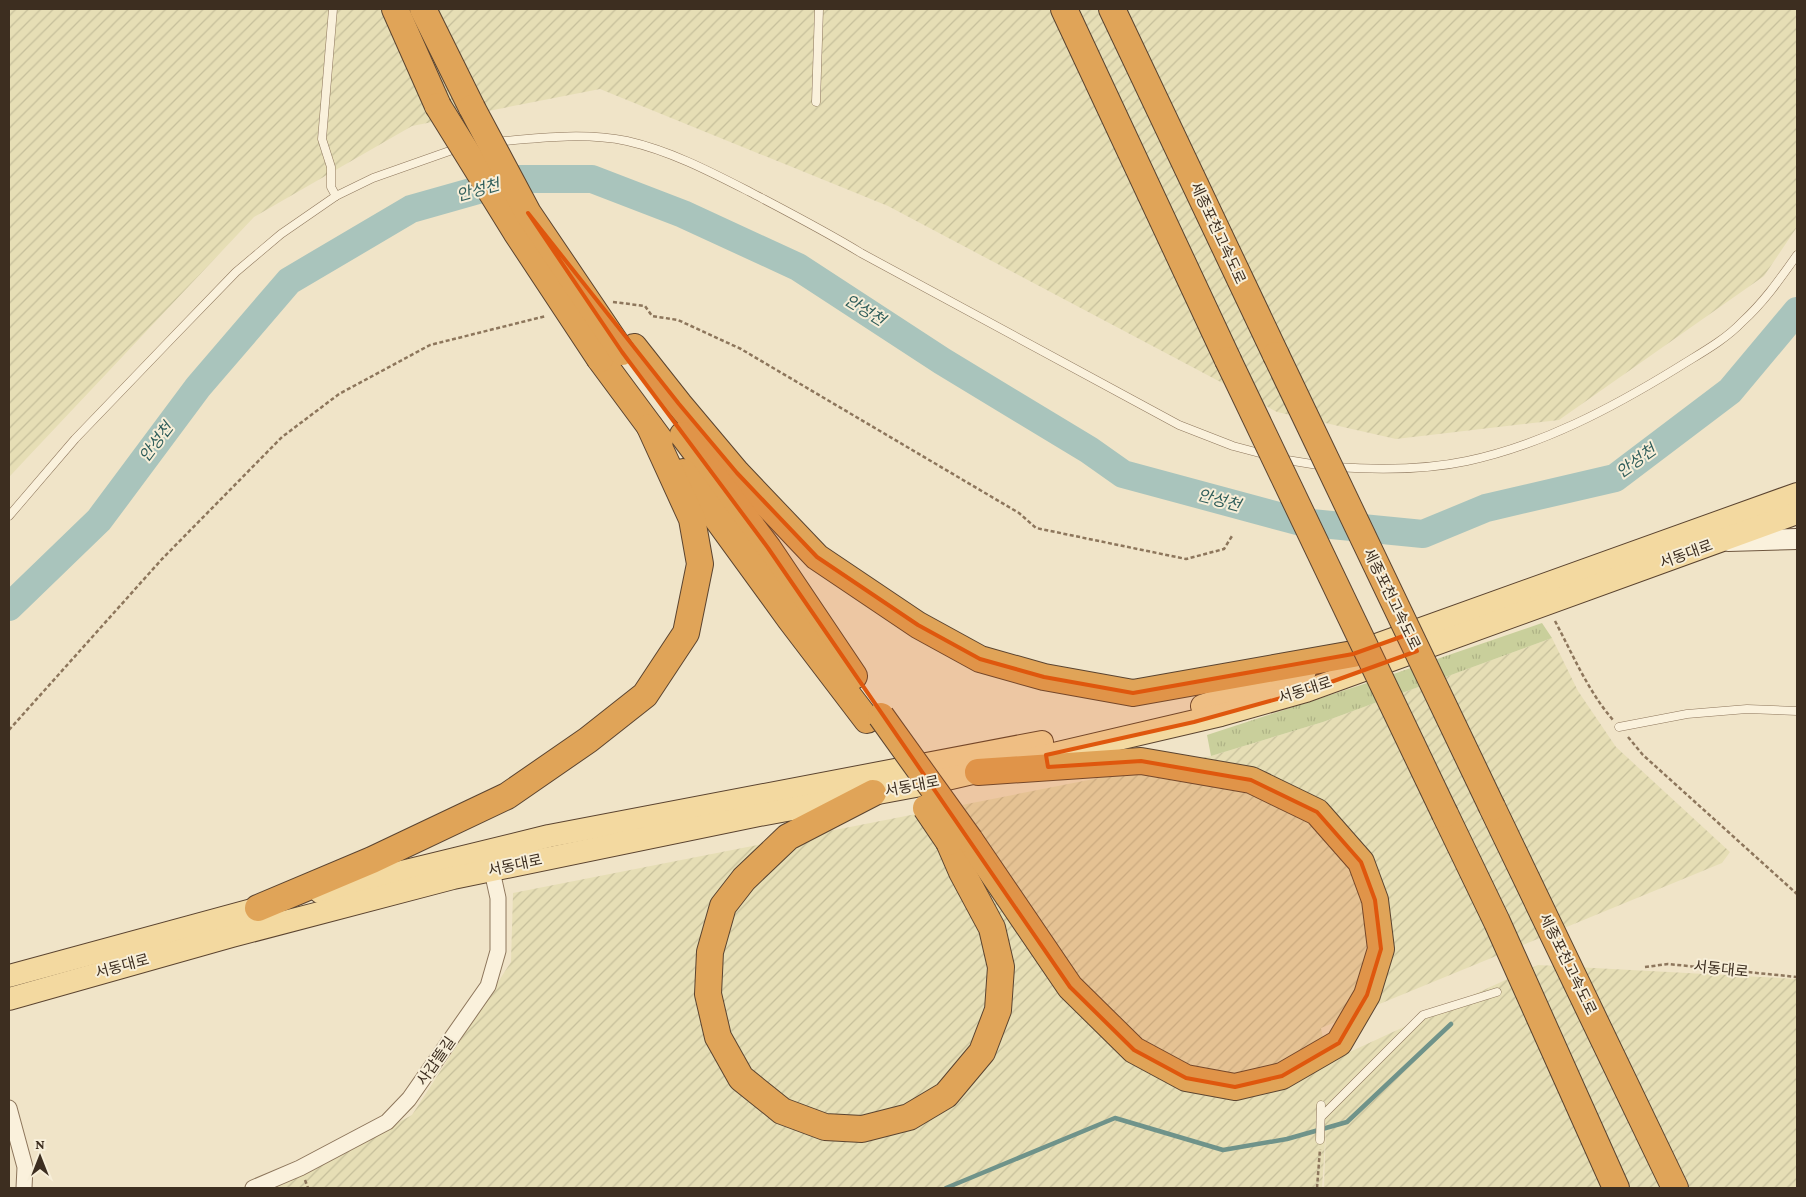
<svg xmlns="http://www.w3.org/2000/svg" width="1806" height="1197" viewBox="0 0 1806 1197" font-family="'Crimson Pro','Noto Sans KR',serif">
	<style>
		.farmland { fill: url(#farmland-furrows) }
		.grass { fill: url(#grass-tufts) }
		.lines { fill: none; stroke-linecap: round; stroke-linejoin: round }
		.stream { stroke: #6f938a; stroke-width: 4.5 }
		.river { stroke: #a9c4bc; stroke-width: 28 }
		.lane-casing { stroke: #8d765c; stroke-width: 9 }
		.street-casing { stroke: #8d765c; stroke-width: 17 }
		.secondary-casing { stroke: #6f573f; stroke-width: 22 }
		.primary-casing { stroke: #5b4430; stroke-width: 24 }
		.highway-casing { stroke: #5b4430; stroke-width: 28 }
		.path { stroke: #8d765c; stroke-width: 2.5; stroke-dasharray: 4 2.5; stroke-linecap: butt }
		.lane { stroke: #faf1dc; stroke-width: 8 }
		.street { stroke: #faf1dc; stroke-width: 15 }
		.secondary { stroke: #faf1dc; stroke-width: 20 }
		.primary { stroke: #f3d9a0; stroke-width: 22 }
		.highway { stroke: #e0a458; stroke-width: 26 }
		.highway-bridge-casing { stroke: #5b4430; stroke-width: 28; stroke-linecap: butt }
		.highway-bridge { stroke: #e0a458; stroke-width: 26 }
		.marked { fill: #df570d; fill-opacity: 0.2; stroke: #df570d; stroke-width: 4; stroke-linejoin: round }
		.labels { text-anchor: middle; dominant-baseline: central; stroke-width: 4; stroke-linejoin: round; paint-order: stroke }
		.street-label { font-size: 15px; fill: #3d2e20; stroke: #f7eed8 }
		.water-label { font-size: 16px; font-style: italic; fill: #2f5d5a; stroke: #f7eed8 }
	</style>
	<defs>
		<pattern id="farmland-furrows" width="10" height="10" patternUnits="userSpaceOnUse" patternTransform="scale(1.25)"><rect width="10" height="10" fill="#e6deb5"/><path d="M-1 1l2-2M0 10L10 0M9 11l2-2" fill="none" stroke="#c6bf9b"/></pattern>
		<pattern id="grass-tufts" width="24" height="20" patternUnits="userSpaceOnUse" patternTransform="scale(1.25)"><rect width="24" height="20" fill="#c9cf9b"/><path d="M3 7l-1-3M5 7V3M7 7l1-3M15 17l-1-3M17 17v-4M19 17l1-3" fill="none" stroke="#aeb285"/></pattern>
	</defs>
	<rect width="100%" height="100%" fill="#f0e4c8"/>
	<g class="farmland">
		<path d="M 9,9 L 1797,9 L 1797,227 L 1764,276 L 1559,420 L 1396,439 L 1277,412 L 888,206 L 600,89 L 412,126 L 254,217 L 9,477 Z"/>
		<path d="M 1552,638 L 1578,691 L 1616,747 L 1730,852 L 1722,863 L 1321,1028 L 1328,1062 L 1538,965 L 1797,979 L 1797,1188 L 1324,1188 L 1326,1126 L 1322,1188 L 268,1188 L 325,1163 L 412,1115 L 511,962 L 513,893 L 1211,756 L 1323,722 Z"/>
	</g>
	<path class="grass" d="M 1542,623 L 1552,638 L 1323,722 L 1211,756 L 1207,735 L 1370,682 Z"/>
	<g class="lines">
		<path class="stream" d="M 946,1188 L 1115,1118 L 1223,1150 L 1287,1139 L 1347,1122 L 1451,1024"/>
		<path class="river" d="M 9,607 L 99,520 L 198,387 L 289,281 L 411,209 L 517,179 L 592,179 L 683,214 L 798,267 L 942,361 L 1089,450 L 1123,474 L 1301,522 L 1423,534 L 1486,508 L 1615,478 L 1730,391 L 1797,311"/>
		<g class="lane-casing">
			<g id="lane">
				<path d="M 333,9 L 322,139 L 331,167 L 331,187 L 336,196"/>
				<path d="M 816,102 L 819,9"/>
				<path d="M 494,142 C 537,138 584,132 627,141 C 671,151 711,172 750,192 C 788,212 825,231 861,253 L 1179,425 L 1233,446 L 1267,455"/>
				<path d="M 1281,459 L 1324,466"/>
				<path d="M 1335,467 C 1378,470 1425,470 1467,461 C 1542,445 1612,408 1677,368 C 1699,354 1724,341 1742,322 C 1764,302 1780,279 1797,255"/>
				<path d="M 9,516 L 75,439 L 175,335 L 236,272 L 281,234 L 336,196 L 373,178 L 458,148"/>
				<path d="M 1619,727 L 1687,714 L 1747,709 L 1797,711"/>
				<path d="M 1322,1116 L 1423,1015 L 1497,992"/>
				<path d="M 1320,1140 L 1321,1105"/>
			</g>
		</g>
		<g class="street-casing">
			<g id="street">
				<path d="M 9,1108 L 25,1167 L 24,1188"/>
				<path d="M 253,1188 L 300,1168 L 387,1122 L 409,1099 L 488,986 L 498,951 L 498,898 L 490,862"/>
			</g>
		</g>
		<g class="secondary-casing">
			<path id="secondary" d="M 1728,541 L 1797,539"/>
		</g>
		<g class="primary-casing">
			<g id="primary">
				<path d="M 1351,654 L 1797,494"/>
				<path d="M 1202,706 L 1305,671"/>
				<path d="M 320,892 L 549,836 L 1042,742"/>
				<path d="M 9,976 L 274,904"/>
				<path d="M 9,999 L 232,936 L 453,878 L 759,815 L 921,785 L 1221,715 L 1306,691 L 1797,513"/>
			</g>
		</g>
		<g class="highway-casing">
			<g id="highway">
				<path d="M 395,9 L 438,106"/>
				<path d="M 423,9 L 472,108"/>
				<path d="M 1064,9 L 1228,360"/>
				<path d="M 1112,9 L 1276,355"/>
				<path d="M 634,347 L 679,404 L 737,473 L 817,557 L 918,625 L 980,659 L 1044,677 L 1133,693 L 1353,654"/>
				<path d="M 600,359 L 660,440"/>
				<path d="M 683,435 L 768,548 L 854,676"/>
				<path d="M 683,472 L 790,619 L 867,720"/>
				<path d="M 873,793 L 788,837 L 744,879 L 723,906 L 710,952 L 708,994 L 718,1037 L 741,1078 L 782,1111 L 825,1127 L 862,1129 L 909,1117 L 946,1095 L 982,1052 L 998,1010 L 1001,967 L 992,928 L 962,872 L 949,842"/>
				<path d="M 1492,807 L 1675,1188"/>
				<path d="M 1445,814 L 1497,922 L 1616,1188"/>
				<path d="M 970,840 L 1070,987 L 1134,1050 L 1186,1078 L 1235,1087 L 1282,1076 L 1339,1043 L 1367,995 L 1381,949 L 1375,900 L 1361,862 L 1317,812 L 1251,780 L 1141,761 L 978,772"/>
				<path d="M 258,908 L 372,860 L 507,796 L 588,740 L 645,695 L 686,633 L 700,564 L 692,519 L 650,427"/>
			</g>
		</g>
		<g class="path">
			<path d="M 613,302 L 645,306 L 652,316 L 678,320 L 741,349 L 1019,513 L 1036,528 L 1186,559 L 1224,549 L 1232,536"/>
			<path d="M 1555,621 C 1573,655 1588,691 1613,720"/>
			<path d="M 9,730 L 162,559 L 282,437 L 339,394 L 430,345 L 546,316"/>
			<path d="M 1628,737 L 1643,755 L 1797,894"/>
			<path d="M 1645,967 L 1668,964 L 1797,977"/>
			<path d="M 305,1180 L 308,1188"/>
			<path d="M 1317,1188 L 1320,1149"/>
		</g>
		<use href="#lane" class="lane"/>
		<use href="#street" class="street"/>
		<use href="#secondary" class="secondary"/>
		<use href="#primary" class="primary"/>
		<use href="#highway" class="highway"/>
		<g class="highway-bridge-casing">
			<g id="highway-bridge">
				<path d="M 438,106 L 516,232 L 600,359"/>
				<path d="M 472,108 L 528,213 L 622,352"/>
				<path d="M 1276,355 L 1492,807"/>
				<path d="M 1228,360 L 1445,814"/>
				<path d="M 881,716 L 970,840"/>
				<path d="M 926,808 L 949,842"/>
			</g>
		</g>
		<use href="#highway-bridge" class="highway-bridge"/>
	</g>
	<path class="marked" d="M 528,213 L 679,404 L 737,473 L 817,557 L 918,625 L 980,659 L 1044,677 L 1133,693 L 1353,654 L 1409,634 L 1417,651 L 1306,691 L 1194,722 L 1046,755 L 1048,767 L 1141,761 L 1251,780 L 1317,812 L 1361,862 L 1375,900 L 1381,949 L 1367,995 L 1339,1043 L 1282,1076 L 1235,1087 L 1186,1078 L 1134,1050 L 1070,987 L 768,548 L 622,352 Z"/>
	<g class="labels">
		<g class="street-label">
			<text transform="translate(1218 233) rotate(65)">세종포천고속도로</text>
			<text transform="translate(1686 554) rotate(-20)">서동대로</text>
			<text transform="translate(1392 599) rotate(64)">세종포천고속도로</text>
			<text transform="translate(1305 690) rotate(-18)">서동대로</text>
			<text transform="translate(912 786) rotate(-11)">서동대로</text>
			<text transform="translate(515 865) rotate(-12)">서동대로</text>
			<text transform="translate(1568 964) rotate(64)">세종포천고속도로</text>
			<text transform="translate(122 966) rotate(-15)">서동대로</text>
			<text transform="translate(1721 969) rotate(6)">서동대로</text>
			<text transform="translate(436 1061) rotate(-55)">사갑뜰길</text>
		</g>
		<g class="water-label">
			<text transform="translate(478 190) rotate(-16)">안성천</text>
			<text transform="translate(865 310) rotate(32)">안성천</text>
			<text transform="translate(156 442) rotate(-53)">안성천</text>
			<text transform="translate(1636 461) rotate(-36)">안성천</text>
			<text transform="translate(1219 500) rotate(15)">안성천</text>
		</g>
	</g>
	<rect width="1806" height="1197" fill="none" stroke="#3d2e20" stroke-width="20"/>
	<g transform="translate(40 1157)" stroke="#f7eed8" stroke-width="4" paint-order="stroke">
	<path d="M0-4L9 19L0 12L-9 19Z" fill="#3d2e20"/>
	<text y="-8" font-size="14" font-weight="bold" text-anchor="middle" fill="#3d2e20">N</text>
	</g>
</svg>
